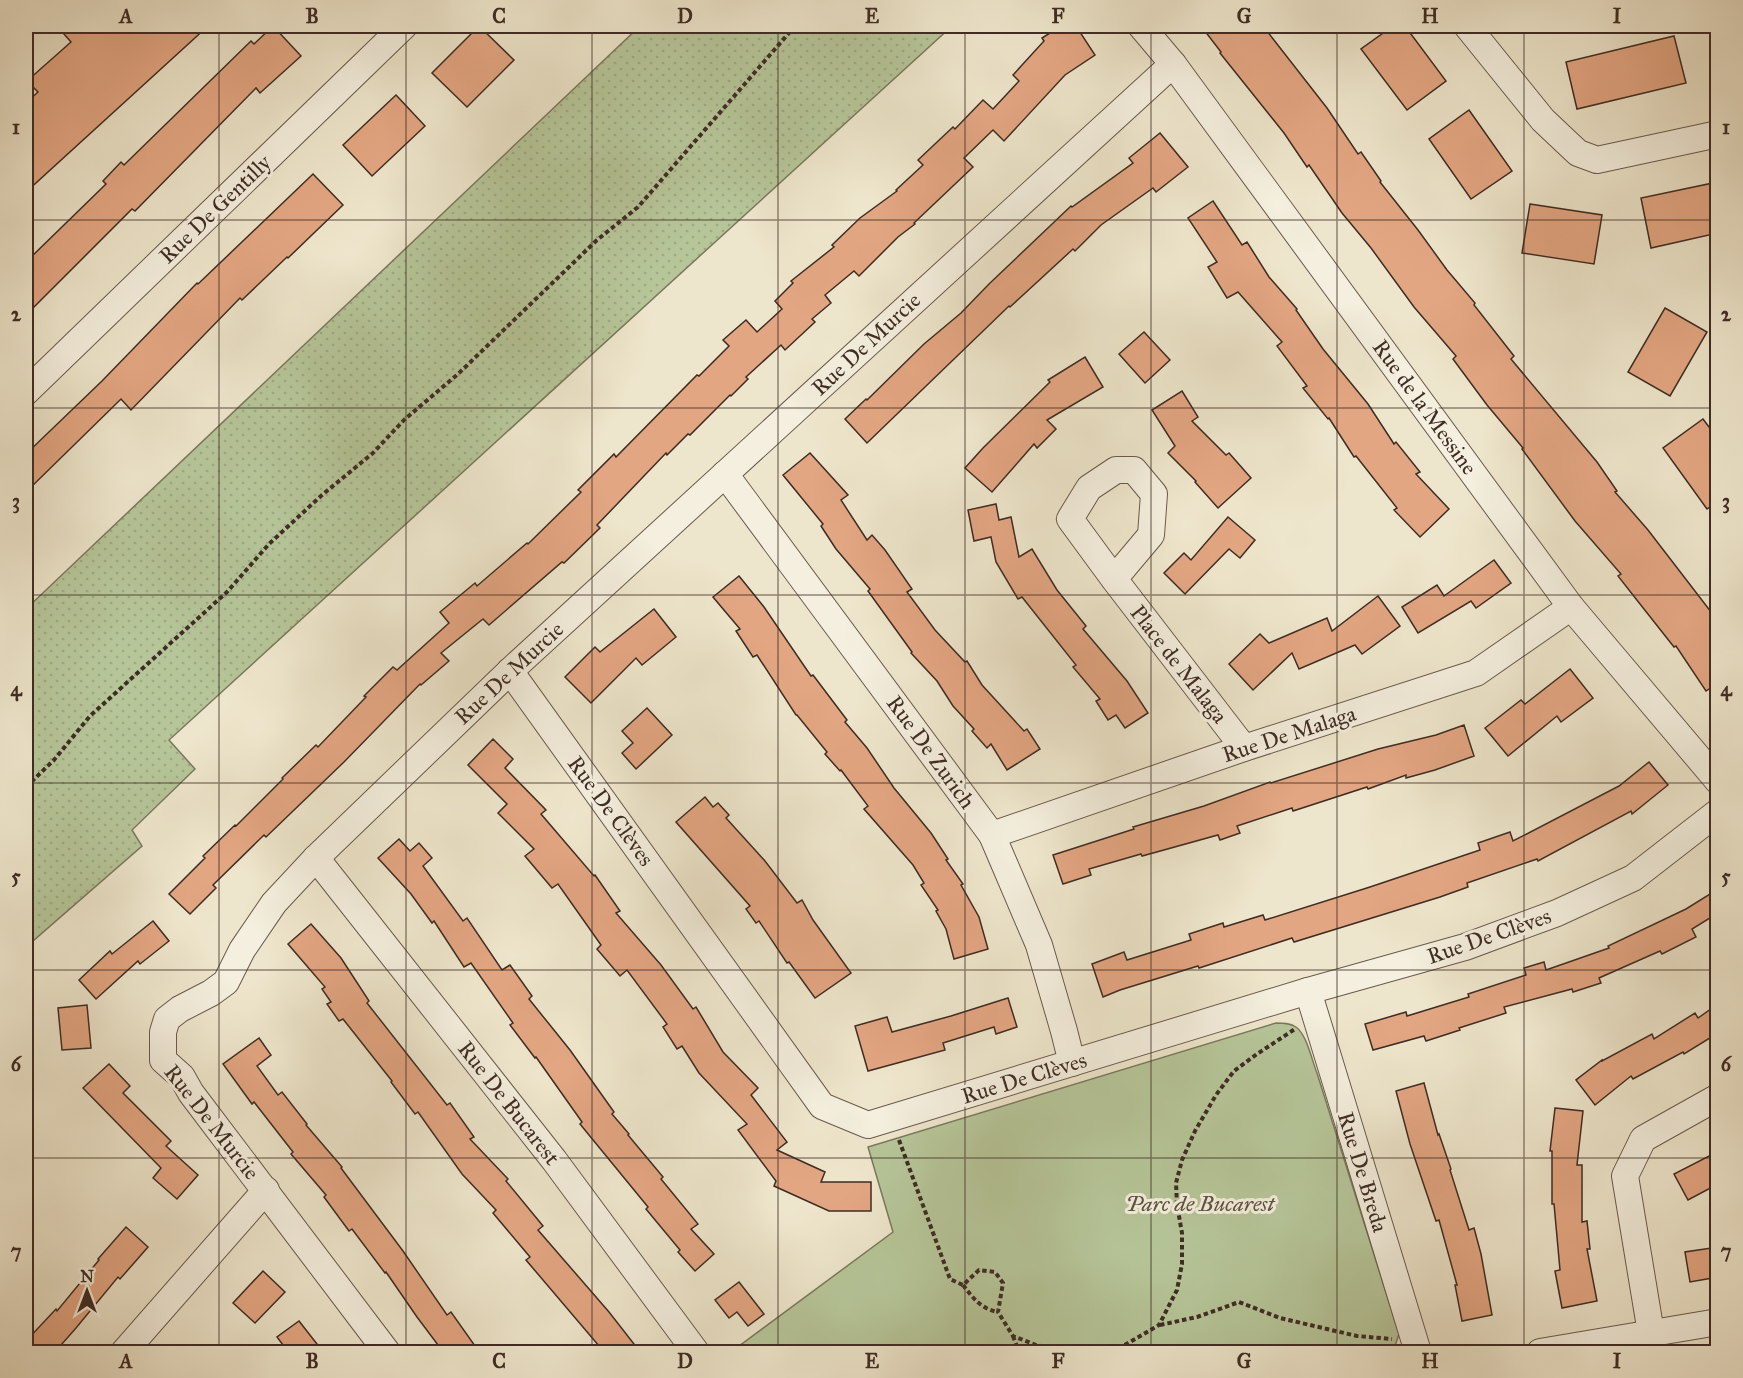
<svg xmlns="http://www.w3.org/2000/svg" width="1743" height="1378" viewBox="0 0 1743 1378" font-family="'IM FELL Great Primer',serif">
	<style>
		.grass { fill: url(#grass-dots); stroke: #7a795e; stroke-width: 1.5 }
		.park { fill: #b6c699; stroke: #7a795e; stroke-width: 1.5 }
		.building { fill: #e3a682; stroke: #3e2c24; stroke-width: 1.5 }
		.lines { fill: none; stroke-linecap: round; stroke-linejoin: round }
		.minor-casing { stroke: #6a5a4e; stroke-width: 28 }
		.path { stroke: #3e2c24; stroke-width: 4; stroke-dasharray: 4.5 3; stroke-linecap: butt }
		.minor { stroke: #f4efde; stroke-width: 26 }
		.grid { fill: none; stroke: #3e2c24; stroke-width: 1.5; stroke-opacity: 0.55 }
		.labels { text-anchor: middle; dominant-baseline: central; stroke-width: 6; stroke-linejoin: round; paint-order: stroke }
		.street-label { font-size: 22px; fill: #3e2c24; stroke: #f4efde }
		.park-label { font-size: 22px; font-style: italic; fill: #5c5241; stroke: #f4efde }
		.neatline { fill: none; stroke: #3e2c24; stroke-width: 2 }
		.grid-label { font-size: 20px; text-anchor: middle; font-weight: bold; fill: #3e2c24 }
	</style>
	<defs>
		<pattern id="grass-dots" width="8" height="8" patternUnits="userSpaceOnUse" patternTransform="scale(1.5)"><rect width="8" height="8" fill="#b6c699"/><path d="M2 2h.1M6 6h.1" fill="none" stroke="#9eaa84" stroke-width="1.8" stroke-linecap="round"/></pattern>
	</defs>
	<rect width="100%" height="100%" fill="#eee6cc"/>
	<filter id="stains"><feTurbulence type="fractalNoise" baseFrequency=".00333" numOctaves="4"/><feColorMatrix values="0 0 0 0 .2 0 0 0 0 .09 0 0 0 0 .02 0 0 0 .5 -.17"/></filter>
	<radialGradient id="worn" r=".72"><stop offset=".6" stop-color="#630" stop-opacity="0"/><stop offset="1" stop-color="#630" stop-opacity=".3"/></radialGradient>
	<path class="grass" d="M 640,26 L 952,26 L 169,740 L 195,769 L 132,830 L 142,846 L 26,947 L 26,609 Z"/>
	<path class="park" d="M 1276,1023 C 1283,1023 1290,1023 1296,1027 C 1307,1035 1312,1061 1317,1073 L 1399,1334 L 1395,1346 L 1390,1352 L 731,1352 L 893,1232 L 868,1147 Z"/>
	<g class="building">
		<path d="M 73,26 L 208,26 L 26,192 L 26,103 L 38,92 L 27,81 L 71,42 L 64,34 Z"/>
		<path d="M 273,26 L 301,56 L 260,93 L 256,88 L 135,211 L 132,209 L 26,315 L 26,262 L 106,184 L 103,181 L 121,162 L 124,165 L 251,41 L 254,44 Z"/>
		<path d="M 479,26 L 514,60 L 467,107 L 432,73 Z"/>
		<path d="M 1061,26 L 1076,26 L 1095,55 L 1065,75 L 1004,141 L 993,130 L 964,158 L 973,167 L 914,223 L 915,224 L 898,237 L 859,276 L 854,271 L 825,295 L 831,303 L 812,319 L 815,322 L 785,350 L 781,345 L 746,377 L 748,379 L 731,396 L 730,395 L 690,435 L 688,434 L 667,455 L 666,453 L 597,525 L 600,528 L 564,563 L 562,562 L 489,625 L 483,619 L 441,653 L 449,661 L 421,685 L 420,684 L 344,762 L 266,837 L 264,835 L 213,885 L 216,888 L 190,914 L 169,894 L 205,858 L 203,856 L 235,825 L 236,826 L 283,779 L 282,778 L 316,745 L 318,747 L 366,697 L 364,696 L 393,667 L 397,670 L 449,623 L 440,612 L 475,583 L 477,586 L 527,543 L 528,544 L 581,492 L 578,490 L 614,454 L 616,457 L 697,375 L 699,376 L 729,346 L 723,340 L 746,320 L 757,332 L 782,309 L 775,301 L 793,283 L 791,281 L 834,247 L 832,245 L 860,218 L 897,191 L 896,190 L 923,165 L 918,160 L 953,127 L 955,129 L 983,100 L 993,109 L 1019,81 L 1013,75 L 1044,41 L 1042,38 Z"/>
		<path d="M 1201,26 L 1263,26 L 1327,108 L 1358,154 L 1361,152 L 1381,181 L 1380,182 L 1418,230 L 1447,270 L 1475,303 L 1474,305 L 1514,356 L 1511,359 L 1597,462 L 1617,491 L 1615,492 L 1648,530 L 1718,621 L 1718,683 L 1706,691 L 1676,646 L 1674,647 L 1640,604 L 1618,576 L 1621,574 L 1575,521 L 1522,449 L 1523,448 L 1487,405 L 1453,359 L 1456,356 L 1414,307 L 1371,248 L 1342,213 L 1309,165 L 1307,167 L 1284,133 L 1220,53 L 1221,52 Z"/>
		<path d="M 1393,26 L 1405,26 L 1446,81 L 1407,110 L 1361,49 Z"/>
		<path d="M 1674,36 L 1686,83 L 1577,109 L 1566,62 Z"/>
		<path d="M 396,95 L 425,126 L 372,176 L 343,145 Z"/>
		<path d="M 1469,110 L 1512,171 L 1471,199 L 1429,139 Z"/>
		<path d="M 1160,133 L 1188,167 L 1156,192 L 1153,188 L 1101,225 L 1075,251 L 1073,249 L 1010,307 L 1009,306 L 867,443 L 845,419 L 866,399 L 867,400 L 924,344 L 961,313 L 989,284 L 1071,206 L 1072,207 L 1133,163 L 1129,158 Z"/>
		<path d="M 313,174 L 343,205 L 288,258 L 287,257 L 242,300 L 240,298 L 131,410 L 121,399 L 26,492 L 26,454 L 102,381 L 197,283 L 198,284 Z"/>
		<path d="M 1713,183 L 1718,206 L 1718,233 L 1651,248 L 1641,198 Z"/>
		<path d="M 1213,201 L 1242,245 L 1247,242 L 1269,277 L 1297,309 L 1296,310 L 1323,349 L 1368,404 L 1394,444 L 1396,442 L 1420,472 L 1416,474 L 1449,509 L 1420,537 L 1394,510 L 1397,508 L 1356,456 L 1354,457 L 1329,418 L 1328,419 L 1303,388 L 1307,386 L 1277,346 L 1282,342 L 1238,292 L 1227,298 L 1208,267 L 1217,262 L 1188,218 Z"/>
		<path d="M 1530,204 L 1602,215 L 1594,264 L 1522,253 Z"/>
		<path d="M 1665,308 L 1707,332 L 1670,396 L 1628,372 Z"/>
		<path d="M 1144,332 L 1170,360 L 1145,383 L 1119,354 Z"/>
		<path d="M 1085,357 L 1103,387 L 1047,420 L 1056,429 L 1037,448 L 1034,444 L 992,492 L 965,468 L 983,448 L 1050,382 L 1048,380 Z"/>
		<path d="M 1182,391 L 1198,417 L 1192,421 L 1226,455 L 1229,453 L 1251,478 L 1218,508 L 1195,482 L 1196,481 L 1168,453 L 1175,446 L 1152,410 Z"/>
		<path d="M 1703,419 L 1718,439 L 1718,501 L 1707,509 L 1663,448 Z"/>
		<path d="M 810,453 L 848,495 L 841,500 L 867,540 L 872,535 L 885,550 L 912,589 L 907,592 L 935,630 L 965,662 L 967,661 L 982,685 L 1024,731 L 1027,729 L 1040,749 L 1007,770 L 991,744 L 987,748 L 972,731 L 974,729 L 953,706 L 937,681 L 911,653 L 912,652 L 868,591 L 870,589 L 836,549 L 821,526 L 823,524 L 783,475 Z"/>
		<path d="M 996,504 L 999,520 L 1011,517 L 1019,557 L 1032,549 L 1057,590 L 1086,626 L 1083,629 L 1127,681 L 1148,713 L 1125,728 L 1116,715 L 1108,720 L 1096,701 L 1100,699 L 1073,667 L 1076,665 L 1022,597 L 1018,599 L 996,562 L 991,537 L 974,541 L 968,510 Z"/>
		<path d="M 1228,517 L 1255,540 L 1240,558 L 1229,549 L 1185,594 L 1164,573 L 1184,553 L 1191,560 Z"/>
		<path d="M 1494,560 L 1511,583 L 1476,608 L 1471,601 L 1418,633 L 1402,607 L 1437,585 L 1444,596 Z"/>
		<path d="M 739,576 L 764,607 L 811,676 L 813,675 L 847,720 L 845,722 L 867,748 L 894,788 L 931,833 L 948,859 L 946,860 L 963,884 L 961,885 L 979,917 L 988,949 L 954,959 L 946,929 L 936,911 L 938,910 L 921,885 L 924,883 L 913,865 L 864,809 L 868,806 L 841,770 L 840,771 L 825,754 L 827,752 L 797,715 L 796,715 L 757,655 L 753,657 L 736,631 L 740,629 L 713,597 Z"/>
		<path d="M 1378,596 L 1400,626 L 1362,654 L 1355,645 L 1299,669 L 1292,653 L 1253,690 L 1229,664 L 1260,634 L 1269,643 L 1327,618 L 1332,631 Z"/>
		<path d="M 654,609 L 676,637 L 642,665 L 636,658 L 591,703 L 565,677 L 595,647 L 600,652 Z"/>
		<path d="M 1570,669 L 1593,698 L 1561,722 L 1557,716 L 1508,756 L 1485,728 L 1521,700 L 1525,704 Z"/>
		<path d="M 647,708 L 672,735 L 636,769 L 622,753 L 633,743 L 622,731 Z"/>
		<path d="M 1464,725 L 1474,756 L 1435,770 L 1406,778 L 1406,775 L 1368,789 L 1367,787 L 1293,811 L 1292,808 L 1237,826 L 1240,833 L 1220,840 L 1218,835 L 1142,856 L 1141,854 L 1089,869 L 1091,875 L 1063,884 L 1053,855 L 1134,829 L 1133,827 L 1204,806 L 1270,782 L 1271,783 L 1378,749 L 1436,735 Z"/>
		<path d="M 493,739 L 513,759 L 505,768 L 546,810 L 541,814 L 594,876 L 595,875 L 620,911 L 616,913 L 661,965 L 693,1009 L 696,1007 L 723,1052 L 758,1088 L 751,1095 L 787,1142 L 777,1150 L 825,1172 L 821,1182 L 871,1182 L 871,1211 L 829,1211 L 774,1186 L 776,1181 L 738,1130 L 747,1124 L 699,1073 L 682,1046 L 677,1049 L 663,1027 L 667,1024 L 627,970 L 620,976 L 597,949 L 601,945 L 558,884 L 552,888 L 525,856 L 534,849 L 498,813 L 507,804 L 468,765 Z"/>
		<path d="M 1649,762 L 1668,785 L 1632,814 L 1631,811 L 1538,861 L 1537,859 L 1467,883 L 1468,887 L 1440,897 L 1294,942 L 1292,938 L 1199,968 L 1198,966 L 1120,990 L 1103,997 L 1092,964 L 1124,952 L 1127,960 L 1191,940 L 1189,934 L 1223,923 L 1224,927 L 1263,915 L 1265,920 L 1370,887 L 1480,850 L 1478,843 L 1510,832 L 1513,841 L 1619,786 Z"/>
		<path d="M 705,797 L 713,807 L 718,803 L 729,815 L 726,818 L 765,861 L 797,903 L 802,900 L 813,920 L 851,973 L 815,998 L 789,962 L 787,963 L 759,921 L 756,923 L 746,909 L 750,906 L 676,822 Z"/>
		<path d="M 399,839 L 410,851 L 419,843 L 432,858 L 423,866 L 463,921 L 467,918 L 502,970 L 510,965 L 532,996 L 529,999 L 570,1050 L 614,1112 L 612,1114 L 629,1134 L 628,1135 L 663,1177 L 661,1179 L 698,1224 L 691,1229 L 714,1254 L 695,1271 L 678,1252 L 680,1250 L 646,1209 L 648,1207 L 580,1124 L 582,1122 L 536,1057 L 535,1058 L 510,1025 L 513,1023 L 471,963 L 464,967 L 434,921 L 432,923 L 411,894 L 378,858 Z"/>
		<path d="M 1718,889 L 1718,913 L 1692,929 L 1696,937 L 1662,954 L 1660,951 L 1599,978 L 1601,983 L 1573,992 L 1572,989 L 1504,1007 L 1506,1013 L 1459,1028 L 1460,1030 L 1426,1041 L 1424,1036 L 1373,1050 L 1365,1024 L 1406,1012 L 1407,1016 L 1469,997 L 1468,994 L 1526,975 L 1524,968 L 1544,962 L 1546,970 L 1609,948 L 1608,946 L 1686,909 Z"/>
		<path d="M 153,921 L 169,941 L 140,964 L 138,961 L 96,999 L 79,980 L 110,951 L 112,954 Z"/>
		<path d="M 311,924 L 341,958 L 369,1001 L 367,1003 L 447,1105 L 450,1103 L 474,1137 L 470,1139 L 508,1179 L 506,1181 L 543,1226 L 538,1230 L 609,1312 L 641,1353 L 605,1353 L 526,1260 L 530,1257 L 493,1213 L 496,1210 L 462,1174 L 418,1112 L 415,1114 L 391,1082 L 392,1081 L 343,1019 L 339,1021 L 327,1004 L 331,1002 L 322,989 L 325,987 L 288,944 Z"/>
		<path d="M 1008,998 L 1017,1027 L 996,1034 L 994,1027 L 943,1043 L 945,1050 L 868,1071 L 855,1026 L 887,1017 L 892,1032 L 951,1016 Z"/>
		<path d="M 1718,1004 L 1718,1033 L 1684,1054 L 1683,1052 L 1633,1079 L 1631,1076 L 1595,1105 L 1576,1080 L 1602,1060 L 1602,1061 L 1652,1034 L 1654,1039 L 1695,1013 L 1698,1018 Z"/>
		<path d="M 87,1005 L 91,1048 L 62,1050 L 58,1008 Z"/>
		<path d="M 259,1038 L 271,1055 L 257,1066 L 278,1095 L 282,1092 L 307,1124 L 306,1125 L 342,1167 L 341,1168 L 403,1251 L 447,1315 L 451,1312 L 480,1353 L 444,1353 L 417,1317 L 386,1272 L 385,1273 L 352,1229 L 349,1231 L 324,1197 L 326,1195 L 291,1154 L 293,1152 L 254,1102 L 252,1104 L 223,1064 Z"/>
		<path d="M 109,1064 L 130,1086 L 123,1093 L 171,1141 L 166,1146 L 198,1175 L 177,1199 L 153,1178 L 161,1168 L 83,1088 Z"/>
		<path d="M 1424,1083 L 1438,1135 L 1439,1134 L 1451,1169 L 1450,1170 L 1469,1230 L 1474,1228 L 1481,1254 L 1492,1315 L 1462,1321 L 1455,1285 L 1457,1285 L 1439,1220 L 1436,1221 L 1410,1144 L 1396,1091 Z"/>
		<path d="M 1555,1108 L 1583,1111 L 1577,1165 L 1582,1165 L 1582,1222 L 1587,1221 L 1590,1249 L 1587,1249 L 1597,1301 L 1562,1308 L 1555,1271 L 1560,1270 L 1554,1204 L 1552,1204 L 1552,1151 L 1550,1151 Z"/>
		<path d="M 1713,1154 L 1718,1164 L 1718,1184 L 1688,1200 L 1674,1174 Z"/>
		<path d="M 126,1227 L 148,1247 L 120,1279 L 118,1277 L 76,1328 L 54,1353 L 41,1353 L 27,1340 L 56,1309 L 57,1311 L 99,1260 L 98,1259 Z"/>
		<path d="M 1718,1247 L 1718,1277 L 1690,1282 L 1685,1252 Z"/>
		<path d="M 263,1271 L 285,1292 L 255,1323 L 233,1303 Z"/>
		<path d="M 739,1282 L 764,1314 L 748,1326 L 737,1312 L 729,1318 L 715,1300 Z"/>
		<path d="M 299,1321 L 324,1353 L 289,1353 L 277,1337 Z"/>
	</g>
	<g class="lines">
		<g class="minor-casing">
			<g id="minor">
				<path d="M 1141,26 L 1173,64 L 1571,607 L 1718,781"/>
				<path d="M 1467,26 L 1543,120 L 1578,153 L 1597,160 L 1718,134"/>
				<path d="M 26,392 L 404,26"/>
				<path d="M 725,474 L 992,835 L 1039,945 L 1064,1031 L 1072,1063"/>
				<path d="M 1114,579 L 1151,535 L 1154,494 L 1134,470 L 1116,470 L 1089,488 L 1070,519 L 1114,579 L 1244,748"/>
				<path d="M 510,671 L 822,1106 L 868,1125 L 1308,991 L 1465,947 L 1557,913 L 1633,878 L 1718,812"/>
				<path d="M 992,835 L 1244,748 L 1476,673 L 1571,607"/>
				<path d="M 316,858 L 554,1160 L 696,1352"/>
				<path d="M 1308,991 L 1418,1352"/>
				<path d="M 1651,1333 L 1625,1176 L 1643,1139 L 1718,1097"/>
				<path d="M 124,1352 L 266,1190"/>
				<path d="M 387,1352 L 191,1093 L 182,1077 L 163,1060 L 163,1032 L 167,1019 L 180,1009 L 211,993 L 226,982 L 242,950 L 274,903 L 316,858 L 510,671 L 1173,64"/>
				<path d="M 1540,1352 L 1718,1322"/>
			</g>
		</g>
		<g class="path">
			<path d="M 26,787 L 54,760 L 90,716 L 227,592 L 269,544 L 322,495 L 373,453 L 404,420 L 458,374 L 597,240 L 638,207 L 795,26"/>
			<path d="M 899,1140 L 950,1279 L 963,1285 L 979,1270 L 995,1272 L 1003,1283 L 998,1312 L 1013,1336 L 1036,1345 L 1066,1352"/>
			<path d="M 963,1285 C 973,1298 981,1309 998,1312"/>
			<path d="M 1160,1325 L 1197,1317 L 1239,1302 L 1280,1318 L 1357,1336 L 1392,1339"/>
			<path d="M 1013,1336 L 1019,1352"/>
			<path d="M 1096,1352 L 1118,1349 L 1159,1325 L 1177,1290 L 1182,1264 L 1182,1233 L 1177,1205 L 1176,1183 L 1182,1160 L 1195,1131 L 1216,1095 L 1234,1071 L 1257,1054 L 1295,1029"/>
		</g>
		<use href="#minor" class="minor"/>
	</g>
	<path class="grid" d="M 219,26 L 219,1352M 406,26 L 406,1352M 592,26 L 592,1352M 778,26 L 778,1352M 965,26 L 965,1352M 1151,26 L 1151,1352M 1337,26 L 1337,1352M 1524,26 L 1524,1352M 26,220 L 1718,220M 26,408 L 1718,408M 26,595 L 1718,595M 26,783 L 1718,783M 26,970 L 1718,970M 26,1158 L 1718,1158"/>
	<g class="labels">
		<g class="street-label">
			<text transform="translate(215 209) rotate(-44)">Rue De Gentilly</text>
			<text transform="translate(866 344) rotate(-43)">Rue De Murcie</text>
			<text transform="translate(1425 407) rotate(54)">Rue de la Messine</text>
			<text transform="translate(1179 664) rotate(52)">Place de Malaga</text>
			<text transform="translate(509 673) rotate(-43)">Rue De Murcie</text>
			<text transform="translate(1289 734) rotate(-18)">Rue De Malaga</text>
			<text transform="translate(931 752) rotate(54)">Rue De Zurich</text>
			<text transform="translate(611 811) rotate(54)">Rue De Clèves</text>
			<text transform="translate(1489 936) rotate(-19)">Rue De Clèves</text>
			<text transform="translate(1024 1078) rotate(-17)">Rue De Clèves</text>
			<text transform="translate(509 1103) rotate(52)">Rue De Bucarest</text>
			<text transform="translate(212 1122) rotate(52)">Rue De Murcie</text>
			<text transform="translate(1363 1172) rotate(73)">Rue De Breda</text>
		</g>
		<g class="park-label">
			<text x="1200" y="1203">Parc de Bucarest</text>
		</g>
	</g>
	<rect width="1743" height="1378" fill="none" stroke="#eee6cc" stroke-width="66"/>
	<g transform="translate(87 1291)" stroke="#f4efde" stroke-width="4.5" paint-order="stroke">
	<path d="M0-4.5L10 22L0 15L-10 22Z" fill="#3e2c24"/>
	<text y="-9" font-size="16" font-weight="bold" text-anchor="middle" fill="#3e2c24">N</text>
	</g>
	<rect x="33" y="33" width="1677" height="1312" class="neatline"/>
	<g class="grid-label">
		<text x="126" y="23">A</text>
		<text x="312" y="23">B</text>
		<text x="499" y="23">C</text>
		<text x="685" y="23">D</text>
		<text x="872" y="23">E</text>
		<text x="1058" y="23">F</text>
		<text x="1244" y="23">G</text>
		<text x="1430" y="23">H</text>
		<text x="1617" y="23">I</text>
		<text x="16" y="134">1</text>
		<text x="1726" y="134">1</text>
		<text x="16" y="321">2</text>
		<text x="1726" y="321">2</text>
		<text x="16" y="508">3</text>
		<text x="1726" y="508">3</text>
		<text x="16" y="696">4</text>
		<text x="1726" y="696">4</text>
		<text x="16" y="883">5</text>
		<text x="1726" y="883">5</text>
		<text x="16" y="1071">6</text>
		<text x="1726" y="1071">6</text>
		<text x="16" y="1258">7</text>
		<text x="1726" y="1258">7</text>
		<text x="126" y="1368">A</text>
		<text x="312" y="1368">B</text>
		<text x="499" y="1368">C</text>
		<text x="685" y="1368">D</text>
		<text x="872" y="1368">E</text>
		<text x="1058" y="1368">F</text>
		<text x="1244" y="1368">G</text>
		<text x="1430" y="1368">H</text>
		<text x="1617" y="1368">I</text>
	</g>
	<rect width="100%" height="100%" filter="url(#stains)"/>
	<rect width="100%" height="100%" fill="url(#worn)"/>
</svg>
